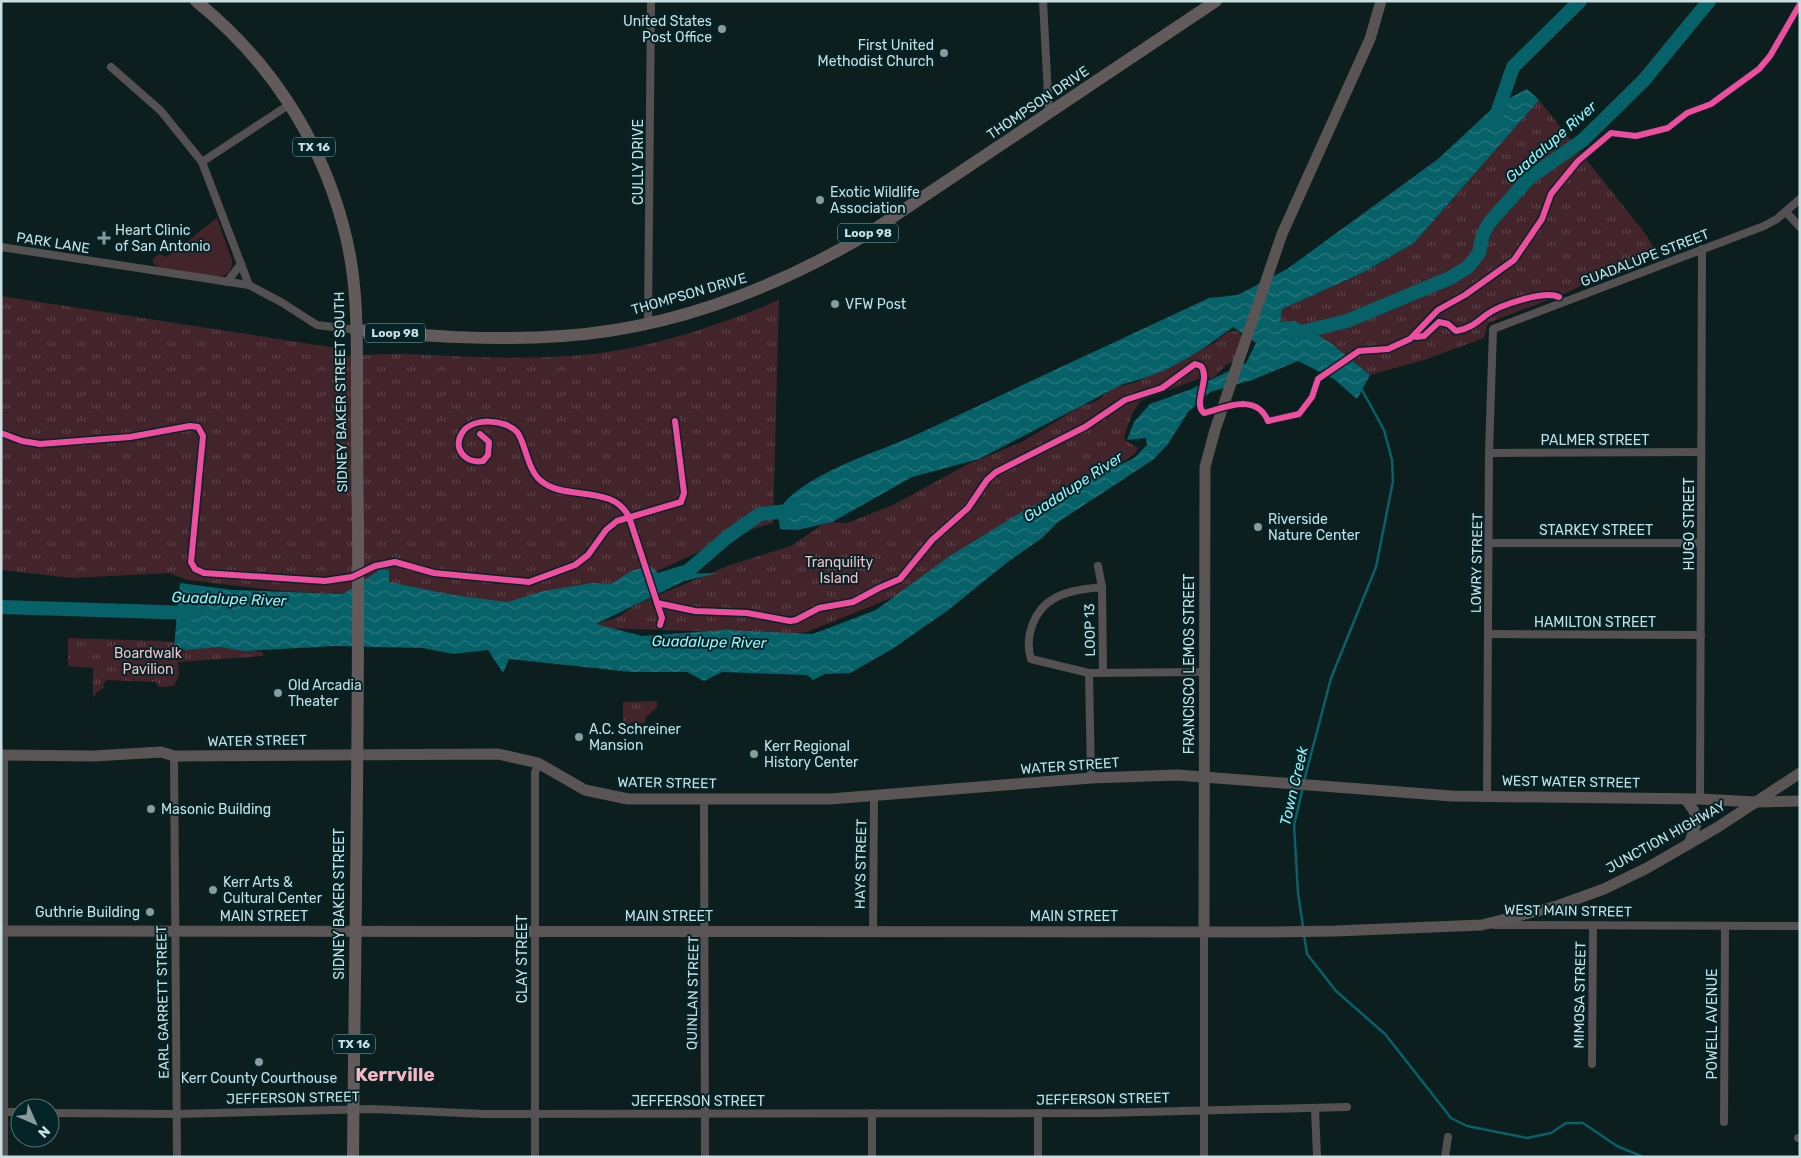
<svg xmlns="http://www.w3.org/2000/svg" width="1801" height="1158" viewBox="0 0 1801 1158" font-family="Rubik,sans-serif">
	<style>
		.green { fill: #43242b }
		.park { fill: url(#park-tufts) }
		.water { fill: url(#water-waves) }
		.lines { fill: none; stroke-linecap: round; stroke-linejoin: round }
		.stream { stroke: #066169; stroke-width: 2.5 }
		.river { stroke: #066169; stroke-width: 14 }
		.street { stroke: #555052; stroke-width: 8 }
		.secondary { stroke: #5b5455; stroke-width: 11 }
		.primary { stroke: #635a5c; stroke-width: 12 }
		.cycleway-casing { stroke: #052427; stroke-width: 9 }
		.cycleway { stroke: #ef4d9e; stroke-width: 6 }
		.poi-dot { fill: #889b9d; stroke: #052427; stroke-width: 2 }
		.labels { text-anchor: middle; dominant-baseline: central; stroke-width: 4; stroke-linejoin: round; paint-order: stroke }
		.shield { fill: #052427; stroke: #8fa7a9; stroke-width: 1 }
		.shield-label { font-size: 12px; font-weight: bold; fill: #cadfe1 }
		.poi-label { font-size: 14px; fill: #cadfe1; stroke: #052427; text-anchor: start }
		.street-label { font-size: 14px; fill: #cadfe1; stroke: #052427 }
		.park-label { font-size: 14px; fill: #f6bec7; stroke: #052427 }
		.water-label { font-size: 15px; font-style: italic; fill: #97f1fa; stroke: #052427 }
		.district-label { font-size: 19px; font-weight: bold; fill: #f9b5c1; stroke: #052427 }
	</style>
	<defs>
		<pattern id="park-tufts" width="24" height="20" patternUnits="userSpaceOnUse" patternTransform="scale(1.25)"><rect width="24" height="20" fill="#43242b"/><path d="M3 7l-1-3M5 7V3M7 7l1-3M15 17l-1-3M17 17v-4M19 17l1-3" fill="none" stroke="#5d4349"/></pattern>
		<pattern id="water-waves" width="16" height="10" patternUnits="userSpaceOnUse" patternTransform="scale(1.25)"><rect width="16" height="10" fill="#066169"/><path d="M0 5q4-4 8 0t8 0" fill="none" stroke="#29777e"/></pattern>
	</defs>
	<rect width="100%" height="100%" fill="#0d1e1f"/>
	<path class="green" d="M 217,218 L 232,260 C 233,270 228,275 219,277 L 160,268 L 153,263 L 153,259 L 159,254 L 167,257 Z"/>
	<g class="park">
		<path d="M 1539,100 L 1647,236 L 1655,250 L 1566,293 L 1488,323 L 1484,338 L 1424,360 L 1370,375 L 1332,344 L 1280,322 L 1282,309 L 1362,273 L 1414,243 Z"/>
		<path d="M 1,296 L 336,348 L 337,357 C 359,356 382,353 405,354 C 459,356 514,360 568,356 C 640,352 712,328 779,300 L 773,523 L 739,533 L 602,597 L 507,602 L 282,591 L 188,580 L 169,573 L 72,578 L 1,570 Z"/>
		<path d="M 1229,331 L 1238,331 L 1244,339 L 1234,362 L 1226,365 L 1213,378 L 1198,379 L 1140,401 L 1132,414 L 1124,437 L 1126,441 L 1138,448 C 1136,457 1112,467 1103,474 L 894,597 L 807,632 L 787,634 L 599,628 L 597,624 L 618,617 L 637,604 L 730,565 L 791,546 L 826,522 L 847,523 L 893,505 L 968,464 L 1024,441 L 1079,407 L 1097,401 L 1112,388 L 1137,382 L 1214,343 Z"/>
		<path d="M 68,638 L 160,641 L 263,652 L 263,656 L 178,662 L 179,675 L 174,686 L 159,687 L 156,682 L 107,680 L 103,683 L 104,688 L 98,691 L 93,698 L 93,668 L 68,666 Z"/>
		<path d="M 657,701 L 657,707 L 646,717 L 645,723 L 634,724 L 632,722 L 629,725 L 623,720 L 623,702 Z"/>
	</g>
	<path class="water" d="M 1527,89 L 1539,100 L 1414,243 L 1362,273 L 1282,309 L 1280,322 L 1295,321 L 1332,344 L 1370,375 L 1357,399 L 1334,379 L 1298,361 L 1252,380 L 1210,392 L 1188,412 L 1168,444 L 1154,459 L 1058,522 L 1042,538 L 1005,564 L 947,611 L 892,649 L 850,673 L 825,674 L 813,680 L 807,675 L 722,672 L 704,681 L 687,672 L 632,672 L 509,659 L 503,673 L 488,650 L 453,654 L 423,648 L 335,646 L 245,651 L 218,647 L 186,650 L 174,647 L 180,583 L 233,590 L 343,594 L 380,570 L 389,570 L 389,582 L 453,595 L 507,602 L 544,591 L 592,583 L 611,584 L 631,571 L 650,566 L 659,574 L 719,573 L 684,581 L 596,624 L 642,636 L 726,630 L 813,634 L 876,610 L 948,557 L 1025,510 L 1134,458 L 1147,445 L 1146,438 L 1127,440 L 1134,422 L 1150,404 L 1189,390 L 1246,363 L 1256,343 L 1233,327 C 1198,353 1167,374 1123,384 L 979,459 L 912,477 L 832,522 L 797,530 L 780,529 C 777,511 782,502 797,491 C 833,464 879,452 920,433 C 1016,388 1113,343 1209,298 L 1238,295 L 1287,269 L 1438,159 L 1496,105 Z"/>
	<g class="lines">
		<g class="stream">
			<path d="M 1304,781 L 1331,678 L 1376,567 L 1393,481 L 1392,460 L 1384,430 L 1361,388"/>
			<path d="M 1303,787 L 1294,825 L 1298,893 L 1303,927"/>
			<path d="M 1304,935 L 1307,954 L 1336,991 L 1385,1034 L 1451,1118 L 1467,1126 L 1527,1138 L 1551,1133 L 1566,1123 L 1583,1123 L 1617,1146 L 1643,1157"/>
		</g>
		<g class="river">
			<path d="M 1495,119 L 1513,67 L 1580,1"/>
			<path d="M 1293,334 L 1347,321 L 1450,278 L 1468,267 L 1479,253 L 1483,234 L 1489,223 L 1529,178 L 1583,140 L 1644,80 L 1709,1"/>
			<path d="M 662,579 L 688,571 L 726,538 L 760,514 L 796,510"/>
			<path d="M 1,607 L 195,613"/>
		</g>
		<g class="street">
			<path d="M 1043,1 L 1049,114"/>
			<path d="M 111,67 L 161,111 L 202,162 L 249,285"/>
			<path d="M 202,162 L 290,104"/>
			<path d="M 1786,212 L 1800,227"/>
			<path d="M 1,247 L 249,285 L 281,302 L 317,325 L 357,330"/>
			<path d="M 227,282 L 241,264"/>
			<path d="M 648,322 L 651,1"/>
			<path d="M 1489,453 L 1701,452"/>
			<path d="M 1490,543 L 1701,543"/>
			<path d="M 1098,566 L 1102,587"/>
			<path d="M 1488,634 L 1701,635"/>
			<path d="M 1089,673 L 1031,659 C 1024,637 1034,609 1055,598 C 1069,590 1087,589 1102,587 L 1103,672"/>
			<path d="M 174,756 L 177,1157"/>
			<path d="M 1091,778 L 1089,673 L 1204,672"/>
			<path d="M 1487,796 L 1489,453 L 1493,329 L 1764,226 L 1777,219 L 1800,199"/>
			<path d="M 704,799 L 705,1157"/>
			<path d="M 1700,799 L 1702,249"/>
			<path d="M 1494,925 L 1800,926"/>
			<path d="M 873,931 L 874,797"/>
			<path d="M 1204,931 L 1204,1157"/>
			<path d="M 1592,1064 L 1593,927"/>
			<path d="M 1315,1109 L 1317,1157"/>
			<path d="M 1,1112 L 20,1112"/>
			<path d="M 50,1113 L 176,1114 L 372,1109 L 485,1114 L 1103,1113 L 1347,1107"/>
			<path d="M 872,1113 L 872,1157"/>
			<path d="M 1038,1113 L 1038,1157"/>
			<path d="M 1724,1122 L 1725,926"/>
			<path d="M 1798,1138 L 1800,1138"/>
			<path d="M 4,1157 L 4,755"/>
			<path d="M 535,1157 L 535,773 L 538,763"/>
			<path d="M 1445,1157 L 1448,1137"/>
		</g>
		<g class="secondary">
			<path d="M 1,755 L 94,756 L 161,752 L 174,756 L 498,754 L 538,763 L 585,790 L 628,799 L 830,799 L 1091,778 L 1177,775 L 1452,796 L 1700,799 L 1755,802 L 1800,801"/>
			<path d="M 1686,800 C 1702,819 1697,822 1689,844"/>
			<path d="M 1,931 L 1263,932 L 1336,931 L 1482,925 L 1557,906 L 1604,889 L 1647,868 L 1718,827 L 1800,773"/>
			<path d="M 1204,931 L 1205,467 L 1215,430 L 1282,234 L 1370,39 L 1381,1"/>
		</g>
		<g class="primary">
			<path d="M 196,1 C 268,59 319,136 343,225 C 357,275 357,325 357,375 C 357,424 357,472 358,521 C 359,733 355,945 353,1157"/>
			<path d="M 357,330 C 425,336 494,341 562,336 C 671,329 776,288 869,233 L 1216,1"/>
		</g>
		<g class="cycleway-casing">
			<g id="cycleway">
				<path d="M 1416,337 L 1424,336 L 1439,322 L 1448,324 L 1456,331 C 1469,329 1476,323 1486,315 C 1499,305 1545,290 1559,297"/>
				<path d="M 1,433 L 22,441 L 40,444 L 130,437 L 190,426 L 198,427 L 203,436 L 191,562 L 195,569 L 204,573 L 325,581 L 352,577 L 375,566 L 395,562 L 434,573 L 529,582 L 575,565 L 588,555 L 606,530 L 617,521 L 681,502 L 684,493 L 675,421"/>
				<path d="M 480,434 L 489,442 L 488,455 L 483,461 C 466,464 452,449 462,433 C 472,417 505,419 517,432 C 525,441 527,469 540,480 C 564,502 612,483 629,517 L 662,618 L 660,625"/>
				<path d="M 657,603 L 695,611 L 747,613 L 790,621 L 796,620 L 819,608 L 853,602 L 879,588 L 900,579 L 932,540 L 968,508 L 987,480 L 996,472 L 1085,427 L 1125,400 L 1162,388 L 1195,364 L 1201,366 C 1211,379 1192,403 1204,413 C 1224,408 1256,392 1268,421 L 1299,414 L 1312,397 L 1318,379 L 1359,351 L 1388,349 L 1410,339 L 1438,310 L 1465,295 L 1514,260 L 1542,219 L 1551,194 L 1578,161 L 1611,133 L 1636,136 L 1668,128 L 1687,113 L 1711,104 L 1759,69 L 1770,56 L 1800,4"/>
			</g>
		</g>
		<use href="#cycleway" class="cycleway"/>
	</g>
	<g class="poi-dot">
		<circle cx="722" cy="29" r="5"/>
		<circle cx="944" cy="53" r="5"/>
		<circle cx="820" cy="200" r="5"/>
		<path d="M101.5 230.5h5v5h5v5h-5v5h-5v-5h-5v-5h5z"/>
		<circle cx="835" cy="304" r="5"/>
		<circle cx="1258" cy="527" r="5"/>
		<circle cx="278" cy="693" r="5"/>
		<circle cx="579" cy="737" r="5"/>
		<circle cx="754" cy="754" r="5"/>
		<circle cx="151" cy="809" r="5"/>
		<circle cx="213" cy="890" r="5"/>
		<circle cx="150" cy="912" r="5"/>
		<circle cx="259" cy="1062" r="5"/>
	</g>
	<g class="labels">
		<g class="shield">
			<rect x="293" y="137.5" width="42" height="19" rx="4"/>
			<rect x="838" y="223.5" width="60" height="19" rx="4"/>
			<rect x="365" y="323.5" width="60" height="19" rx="4"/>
			<rect x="333" y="1034.5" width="42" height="19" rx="4"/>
		</g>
		<g class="shield-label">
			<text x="314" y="147">TX 16</text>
			<text x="868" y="233">Loop 98</text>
			<text x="395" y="333">Loop 98</text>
			<text x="354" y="1044">TX 16</text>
		</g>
		<g class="poi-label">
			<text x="712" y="21" text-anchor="end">United States<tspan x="712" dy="16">Post Office</tspan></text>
			<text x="934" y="45" text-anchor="end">First United<tspan x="934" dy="16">Methodist Church</tspan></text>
			<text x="830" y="192">Exotic Wildlife<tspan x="830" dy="16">Association</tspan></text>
			<text x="115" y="230">Heart Clinic<tspan x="115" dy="16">of San Antonio</tspan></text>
			<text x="845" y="304">VFW Post</text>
			<text x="1268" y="519">Riverside<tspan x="1268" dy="16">Nature Center</tspan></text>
			<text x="288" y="685">Old Arcadia<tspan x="288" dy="16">Theater</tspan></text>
			<text x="589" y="729">A.C. Schreiner<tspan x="589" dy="16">Mansion</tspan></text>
			<text x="764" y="746">Kerr Regional<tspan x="764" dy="16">History Center</tspan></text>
			<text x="161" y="809">Masonic Building</text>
			<text x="223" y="882">Kerr Arts &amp;<tspan x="223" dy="16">Cultural Center</tspan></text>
			<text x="140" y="912" text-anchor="end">Guthrie Building</text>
			<text x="259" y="1078" text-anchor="middle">Kerr County Courthouse</text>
		</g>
		<g class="street-label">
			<text transform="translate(1038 103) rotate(-34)">THOMPSON DRIVE</text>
			<text transform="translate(638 162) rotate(-90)">CULLY DRIVE</text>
			<text transform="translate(53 243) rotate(9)">PARK LANE</text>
			<text transform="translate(1645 258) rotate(-21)">GUADALUPE STREET</text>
			<text transform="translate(689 294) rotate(-16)">THOMPSON DRIVE</text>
			<text transform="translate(341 392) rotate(-91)">SIDNEY BAKER STREET SOUTH</text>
			<text x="1595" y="440">PALMER STREET</text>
			<text transform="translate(1689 524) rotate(-90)">HUGO STREET</text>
			<text x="1596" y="530">STARKEY STREET</text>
			<text transform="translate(1477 563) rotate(-89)">LOWRY STREET</text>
			<text x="1595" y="622">HAMILTON STREET</text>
			<text transform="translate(1090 630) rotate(-91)">LOOP 13</text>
			<text transform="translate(1189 664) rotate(-90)">FRANCISCO LEMOS STREET</text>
			<text transform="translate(257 741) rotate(-1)">WATER STREET</text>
			<text transform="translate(1070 766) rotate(-4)">WATER STREET</text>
			<text transform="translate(1571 782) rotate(1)">WEST WATER STREET</text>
			<text transform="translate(667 783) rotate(1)">WATER STREET</text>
			<text transform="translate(1666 837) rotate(-29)">JUNCTION HIGHWAY</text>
			<text transform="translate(861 864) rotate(-89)">HAYS STREET</text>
			<text transform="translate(339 904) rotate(-90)">SIDNEY BAKER STREET</text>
			<text transform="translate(1568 911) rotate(1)">WEST MAIN STREET</text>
			<text x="264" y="916">MAIN STREET</text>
			<text x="669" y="916">MAIN STREET</text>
			<text x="1074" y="916">MAIN STREET</text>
			<text transform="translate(522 959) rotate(-90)">CLAY STREET</text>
			<text transform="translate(693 993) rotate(-89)">QUINLAN STREET</text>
			<text transform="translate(1580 995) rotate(-89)">MIMOSA STREET</text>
			<text transform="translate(163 1002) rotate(-91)">EARL GARRETT STREET</text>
			<text transform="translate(1712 1024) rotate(-90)">POWELL AVENUE</text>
			<text transform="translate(293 1098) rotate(-1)">JEFFERSON STREET</text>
			<text transform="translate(1103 1099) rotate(-1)">JEFFERSON STREET</text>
			<text x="698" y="1101">JEFFERSON STREET</text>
		</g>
		<g class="park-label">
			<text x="839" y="562">Tranquility<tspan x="839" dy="16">Island</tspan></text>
			<text x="148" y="653">Boardwalk<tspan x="148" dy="16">Pavilion</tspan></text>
		</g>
		<g class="water-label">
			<text transform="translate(1551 142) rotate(-41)">Guadalupe River</text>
			<text transform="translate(1073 487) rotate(-33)">Guadalupe River</text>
			<text transform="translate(229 599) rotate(2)">Guadalupe River</text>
			<text transform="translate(709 642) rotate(1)">Guadalupe River</text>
			<text transform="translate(1294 786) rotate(-77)">Town Creek</text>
		</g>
		<g class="district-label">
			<text x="395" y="1074">Kerrville</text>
		</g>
	</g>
	<rect width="1801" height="1158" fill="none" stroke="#cadfe1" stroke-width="5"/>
	<g transform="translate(35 1123) rotate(135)"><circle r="24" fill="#052427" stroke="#546f71"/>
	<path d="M0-4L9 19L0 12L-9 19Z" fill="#889b9d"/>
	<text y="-8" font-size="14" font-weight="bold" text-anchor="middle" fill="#cadfe1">N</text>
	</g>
</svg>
